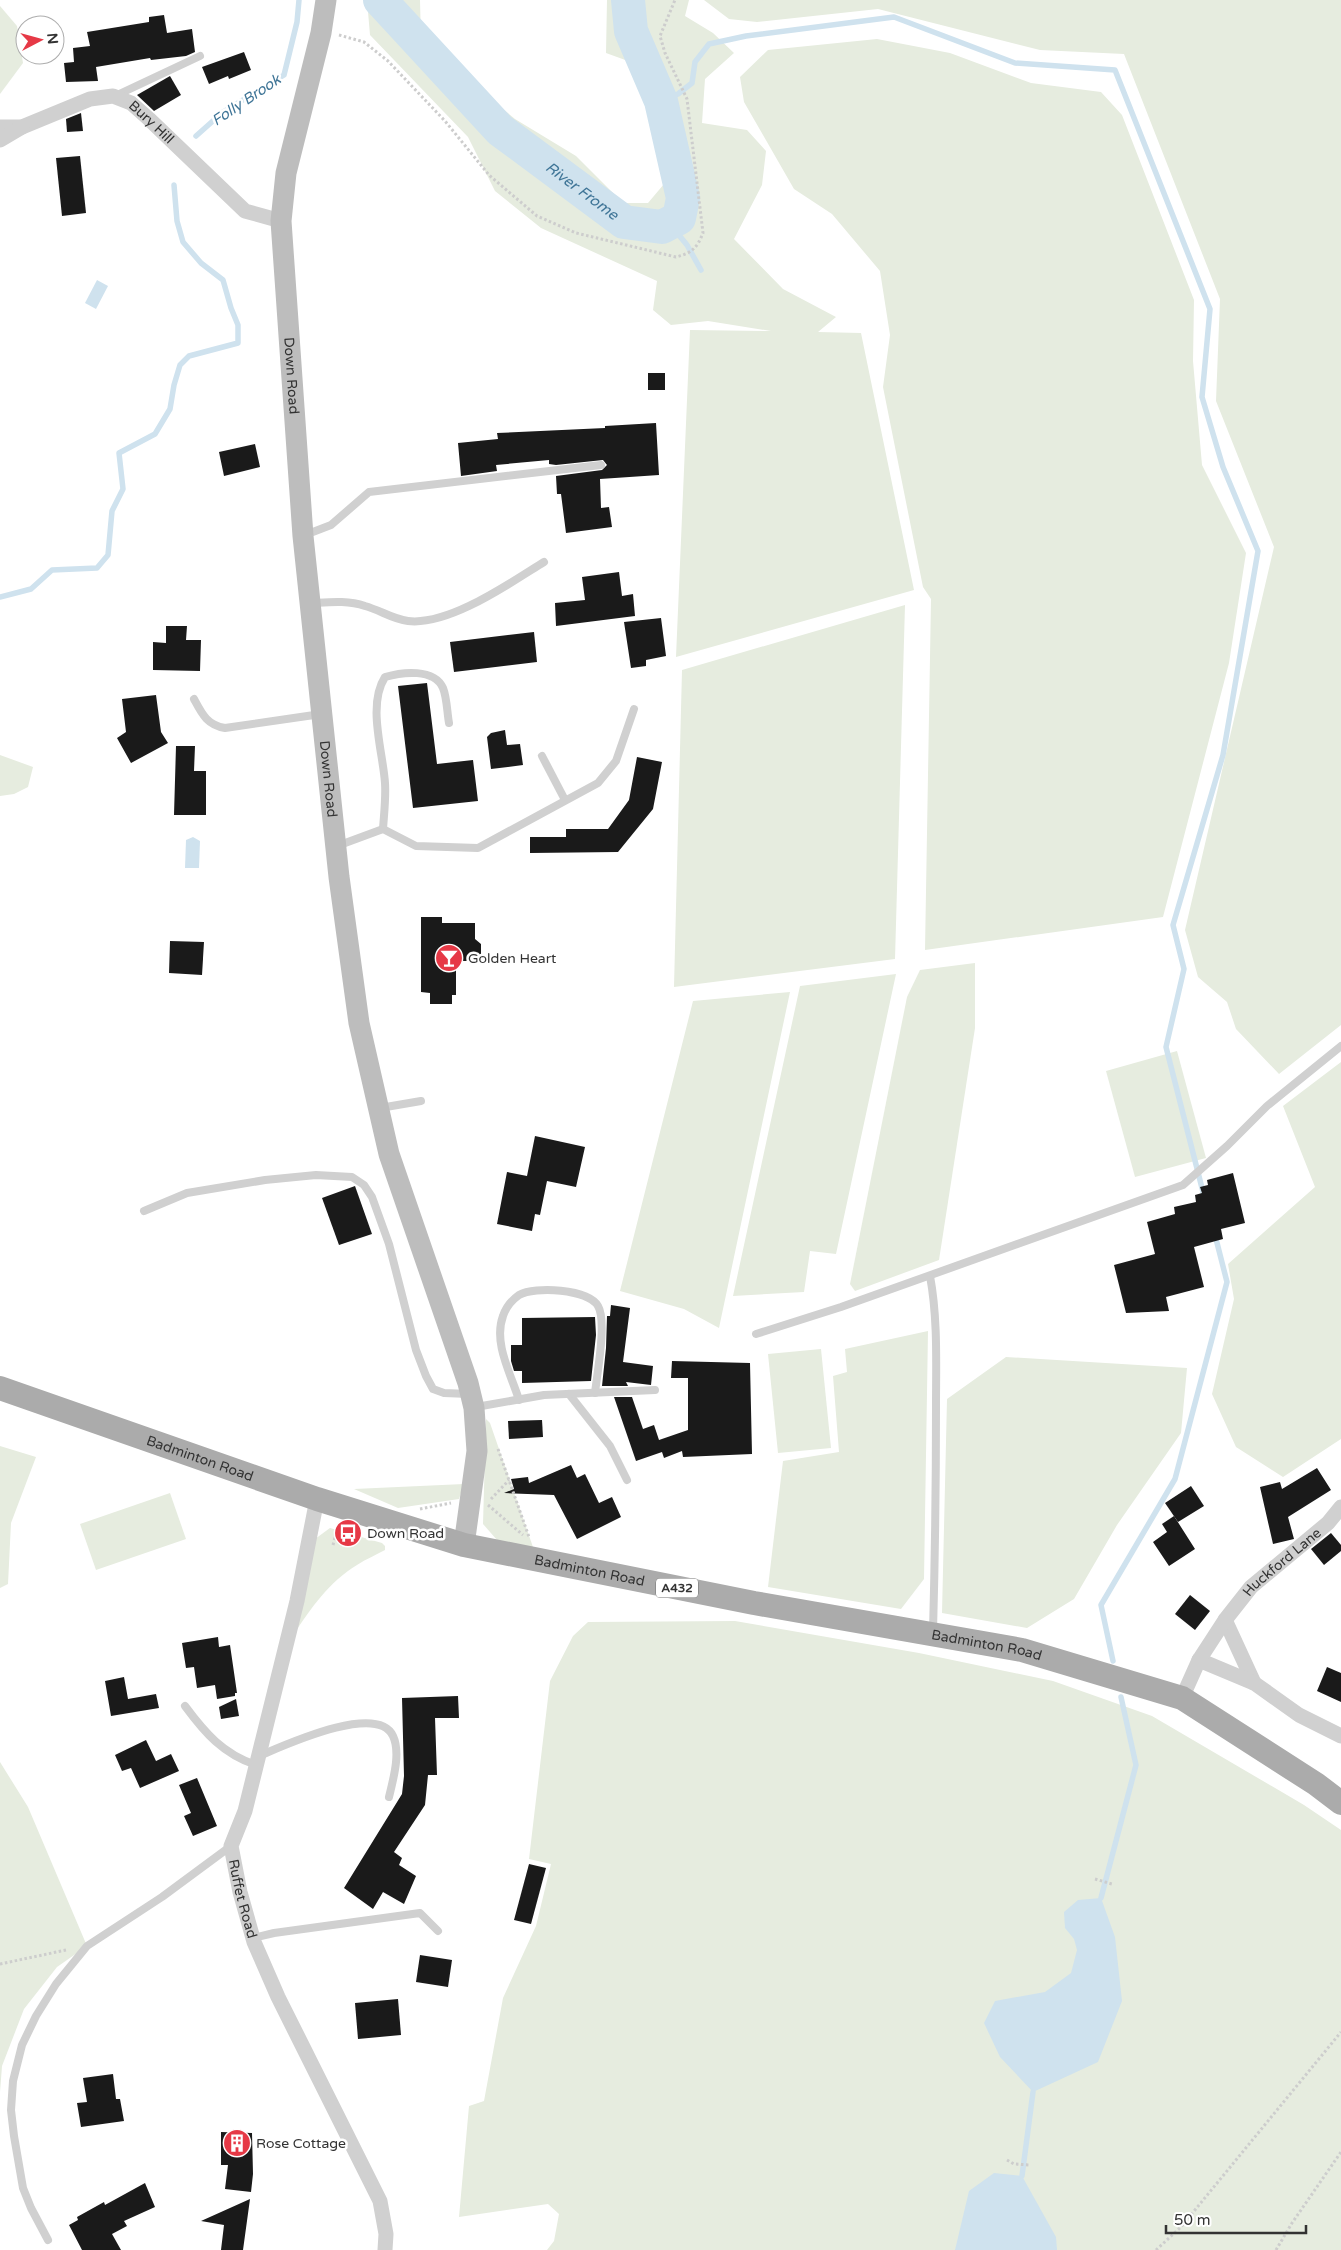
<svg xmlns="http://www.w3.org/2000/svg" width="1341" height="2250" viewBox="0 0 1341 2250" font-family="'Varela Round',sans-serif">
	<style>
		.green { fill: #e6ecdf }
		.water { fill: #cfe2ee }
		.lines { fill: none; stroke-linecap: round; stroke-linejoin: round }
		.stream { stroke: #cfe2ee; stroke-width: 5.5 }
		.river { stroke: #cfe2ee; stroke-width: 34 }
		.building { fill: #1a1a1a }
		.path { stroke: #cdcdcd; stroke-width: 3; stroke-dasharray: 2.5 2.5; stroke-linecap: butt }
		.lane { stroke: #d0d0d0; stroke-width: 8 }
		.street { stroke: #d0d0d0; stroke-width: 15 }
		.secondary { stroke: #bdbdbd; stroke-width: 21 }
		.primary { stroke: #ababab; stroke-width: 24 }
		.labels { text-anchor: middle; dominant-baseline: central; stroke-width: 5; stroke-linejoin: round; paint-order: stroke }
		.shield { fill: #fff; stroke: #707070; stroke-width: 1 }
		.shield-label { font-size: 12px; font-weight: bold; fill: #333 }
		.street-label { font-size: 14px; fill: #333; stroke: #fff }
		.poi-label { font-size: 14px; fill: #333; stroke: #fff; text-anchor: start }
		.water-label { font-size: 15px; font-style: italic; fill: #3f7597; stroke: #fff }
	</style>
	<rect width="100%" height="100%" fill="#fff"/>
	<g class="green">
		<path d="M 367,0 L 420,0 L 421,41 L 515,119 L 576,156 L 623,203 L 648,203 L 664,184 L 654,124 L 675,113 L 661,73 L 606,53 L 607,0 L 689,0 L 685,16 L 713,33 L 734,53 L 705,79 L 702,123 L 747,130 L 766,151 L 762,185 L 734,239 L 783,289 L 836,317 L 818,332 L 861,333 L 914,590 L 676,657 L 690,330 L 771,331 L 708,321 L 671,325 L 653,310 L 657,281 L 541,228 L 495,191 L 468,137 L 370,35 Z"/>
		<path d="M 704,0 L 1341,0 L 1341,1025 L 1279,1074 L 1236,1029 L 1227,1002 L 1198,977 L 1185,930 L 1274,547 L 1216,401 L 1220,299 L 1124,54 L 1040,50 L 878,9 L 757,22 L 729,19 Z"/>
		<path d="M 0,6 L 17,26 L 23,63 L 0,94 Z"/>
		<path d="M 877,39 L 950,53 L 1031,83 L 1101,92 L 1122,115 L 1194,300 L 1193,361 L 1202,465 L 1246,553 L 1229,663 L 1163,917 L 925,950 L 931,599 L 923,587 L 883,387 L 890,335 L 880,271 L 832,214 L 794,189 L 744,102 L 740,77 L 768,50 Z"/>
		<path d="M 905,605 L 895,959 L 674,987 L 682,670 Z"/>
		<path d="M 0,755 L 33,767 L 28,787 L 14,794 L 0,796 Z"/>
		<path d="M 975,963 L 975,1028 L 939,1260 L 855,1291 L 850,1284 L 907,997 L 920,970 Z"/>
		<path d="M 896,974 L 836,1254 L 810,1251 L 804,1292 L 733,1296 L 800,986 Z"/>
		<path d="M 790,992 L 719,1328 L 684,1309 L 620,1291 L 693,1001 Z"/>
		<path d="M 1177,1051 L 1206,1158 L 1135,1177 L 1106,1071 Z"/>
		<path d="M 1341,1062 L 1341,1439 L 1283,1477 L 1236,1447 L 1212,1394 L 1234,1299 L 1228,1264 L 1315,1187 L 1283,1106 Z"/>
		<path d="M 928,1331 L 924,1579 L 901,1609 L 768,1587 L 783,1461 L 839,1452 L 833,1376 L 847,1372 L 845,1349 Z"/>
		<path d="M 821,1349 L 831,1448 L 778,1453 L 768,1354 Z"/>
		<path d="M 1006,1357 L 1187,1368 L 1181,1433 L 1117,1525 L 1074,1599 L 1027,1628 L 942,1613 L 947,1399 Z"/>
		<path d="M 486,1419 L 490,1423 L 534,1550 L 497,1540 L 483,1524 Z"/>
		<path d="M 0,1446 L 36,1457 L 11,1523 L 8,1584 L 0,1588 Z"/>
		<path d="M 464,1484 L 459,1499 L 398,1508 L 354,1489 Z"/>
		<path d="M 170,1493 L 186,1539 L 96,1570 L 80,1524 Z"/>
		<path d="M 330,1528 L 382,1543 L 385,1546 L 385,1550 C 376,1555 366,1559 357,1565 C 329,1582 311,1608 294,1634 L 315,1539 Z"/>
		<path d="M 735,1621 L 919,1653 L 1053,1681 L 1152,1716 L 1304,1805 L 1341,1830 L 1341,2250 L 547,2250 L 554,2241 L 559,2214 L 548,2204 L 459,2217 L 469,2106 L 484,2101 L 503,1998 L 536,1926 L 551,1864 L 529,1859 L 550,1681 L 573,1636 L 588,1622 Z"/>
		<path d="M 0,1762 L 28,1807 L 87,1946 L 57,1967 L 24,2009 L 2,2066 L 0,2092 Z"/>
	</g>
	<g class="water">
		<path d="M 97,280 L 108,286 L 96,309 L 85,303 Z"/>
		<path d="M 193,837 L 200,841 L 199,868 L 185,868 L 186,840 Z"/>
		<path d="M 1101,1898 L 1115,1937 L 1122,2001 L 1098,2062 L 1033,2092 L 1000,2057 L 984,2023 L 995,2001 L 1045,1992 L 1071,1973 L 1077,1950 L 1074,1939 L 1065,1928 L 1064,1912 L 1078,1900 Z"/>
		<path d="M 994,2173 L 1022,2176 L 1056,2237 L 1057,2250 L 955,2250 L 969,2191 Z"/>
	</g>
	<g class="lines">
		<g class="stream">
			<path d="M 661,101 L 678,94 L 692,83 L 695,62 L 709,44 L 746,36 L 894,17 L 1015,63 L 1115,70 L 1210,309 L 1202,397 L 1223,467 L 1258,551 L 1223,755 L 1173,925 L 1184,969 L 1166,1047 L 1203,1192"/>
			<path d="M 196,136 L 223,112 L 284,75 L 297,22 L 299,0"/>
			<path d="M 669,223 L 687,245 L 701,270"/>
			<path d="M 0,597 L 31,589 L 52,570 L 97,568 L 108,555 L 112,511 L 123,489 L 119,453 L 155,434 L 170,409 L 174,385 L 180,365 L 189,356 L 238,343 L 238,325 L 231,308 L 223,280 L 201,263 L 183,242 L 177,221 L 174,185"/>
			<path d="M 1113,1661 L 1101,1605 L 1175,1479 L 1227,1282 L 1215,1235"/>
			<path d="M 1101,1898 L 1136,1765 L 1121,1697"/>
			<path d="M 1022,2176 L 1033,2092"/>
		</g>
		<path class="river" id="s1" d="M 380,0 L 500,130 L 624,222 L 662,227 L 679,218 L 683,198 L 661,101 L 631,31 L 628,0"/>
	</g>
	<g class="building">
		<path d="M 164,15 L 167,33 L 192,29 L 195,52 L 186,56 L 151,60 L 150,58 L 96,67 L 98,81 L 66,82 L 64,63 L 74,62 L 73,48 L 90,46 L 87,32 L 149,22 L 149,17 Z"/>
		<path d="M 244,52 L 251,70 L 229,79 L 228,76 L 209,84 L 202,67 Z"/>
		<path d="M 170,76 L 181,95 L 154,111 L 137,95 Z"/>
		<path d="M 81,113 L 83,131 L 67,132 L 66,119 Z"/>
		<path d="M 80,156 L 86,213 L 62,216 L 56,158 Z"/>
		<rect x="648" y="373" width="17" height="17"/>
		<path d="M 656,423 L 659,475 L 600,479 L 601,508 L 609,507 L 612,527 L 566,533 L 561,494 L 557,494 L 556,476 L 602,470 L 607,465 L 603,460 L 556,465 L 549,464 L 549,460 L 496,465 L 497,471 L 461,476 L 458,443 L 498,439 L 497,433 L 605,428 L 605,426 Z"/>
		<path d="M 255,444 L 260,467 L 224,476 L 219,452 Z"/>
		<path d="M 619,572 L 622,596 L 633,594 L 635,616 L 556,626 L 555,603 L 585,600 L 582,577 Z"/>
		<path d="M 661,618 L 666,656 L 646,660 L 646,666 L 631,668 L 624,622 Z"/>
		<path d="M 166,626 L 187,626 L 186,640 L 201,640 L 200,671 L 153,670 L 153,642 L 166,643 Z"/>
		<path d="M 534,632 L 537,662 L 454,672 L 450,642 Z"/>
		<path d="M 427,683 L 437,764 L 473,760 L 478,801 L 413,808 L 398,686 Z"/>
		<path d="M 156,695 L 161,732 L 168,743 L 131,763 L 117,738 L 126,732 L 122,699 Z"/>
		<path d="M 505,730 L 507,745 L 520,744 L 523,765 L 491,769 L 487,737 L 491,733 Z"/>
		<path d="M 176,746 L 195,746 L 194,771 L 206,771 L 206,815 L 174,815 Z"/>
		<path d="M 637,757 L 662,762 L 653,809 L 618,852 L 530,853 L 530,837 L 566,837 L 566,829 L 608,829 L 629,800 Z"/>
		<path d="M 421,917 L 442,917 L 442,923 L 475,923 L 475,939 L 481,944 L 481,956 L 475,961 L 456,961 L 456,995 L 452,995 L 452,1004 L 430,1004 L 430,993 L 421,992 Z"/>
		<path d="M 170,941 L 204,942 L 202,975 L 169,973 Z"/>
		<path d="M 535,1136 L 585,1147 L 576,1187 L 547,1181 L 540,1215 L 535,1214 L 532,1231 L 497,1224 L 507,1172 L 527,1176 Z"/>
		<path d="M 1233,1173 L 1245,1223 L 1221,1229 L 1223,1239 L 1194,1247 L 1204,1287 L 1166,1297 L 1169,1311 L 1126,1313 L 1114,1265 L 1155,1254 L 1147,1222 L 1175,1214 L 1174,1207 L 1196,1202 L 1195,1195 L 1202,1193 L 1200,1187 L 1208,1185 L 1207,1180 Z"/>
		<path d="M 355,1186 L 372,1234 L 339,1245 L 322,1198 Z"/>
		<path d="M 611,1305 L 630,1308 L 623,1362 L 653,1366 L 651,1385 L 626,1382 L 628,1386 L 602,1386 L 606,1348 L 607,1316 L 610,1316 Z"/>
		<path d="M 595,1317 L 596,1335 L 591,1381 L 522,1383 L 522,1371 L 514,1371 L 511,1361 L 511,1345 L 522,1345 L 522,1318 Z"/>
		<path d="M 672,1361 L 750,1363 L 752,1454 L 683,1457 L 682,1451 L 664,1458 L 662,1452 L 636,1461 L 614,1397 L 632,1397 L 643,1429 L 654,1425 L 659,1440 L 688,1430 L 688,1378 L 671,1378 Z"/>
		<path d="M 542,1420 L 543,1437 L 509,1439 L 508,1421 Z"/>
		<path d="M 571,1465 L 577,1478 L 585,1474 L 599,1503 L 612,1497 L 621,1517 L 577,1539 L 554,1495 L 504,1493 L 514,1489 L 511,1479 L 528,1477 L 529,1483 Z"/>
		<path d="M 1317,1468 L 1331,1490 L 1288,1517 L 1294,1539 L 1273,1544 L 1260,1487 L 1280,1482 L 1282,1489 Z"/>
		<path d="M 1191,1486 L 1204,1506 L 1178,1522 L 1165,1503 Z"/>
		<path d="M 1174,1516 L 1195,1549 L 1169,1566 L 1153,1542 L 1167,1532 L 1162,1524 Z"/>
		<path d="M 1331,1533 L 1341,1545 L 1341,1551 L 1324,1565 L 1311,1549 Z"/>
		<path d="M 1190,1595 L 1210,1611 L 1195,1630 L 1175,1614 Z"/>
		<path d="M 218,1637 L 219,1647 L 230,1645 L 237,1693 L 235,1693 L 235,1696 L 217,1699 L 215,1685 L 197,1688 L 194,1667 L 186,1668 L 182,1643 Z"/>
		<path d="M 1327,1667 L 1341,1673 L 1341,1702 L 1317,1691 Z"/>
		<path d="M 124,1677 L 128,1699 L 156,1694 L 159,1708 L 111,1716 L 105,1681 Z"/>
		<path d="M 458,1696 L 459,1718 L 435,1718 L 437,1775 L 428,1775 L 425,1805 L 394,1852 L 402,1858 L 399,1865 L 416,1876 L 404,1904 L 383,1892 L 373,1909 L 344,1888 L 402,1794 L 404,1776 L 402,1698 Z"/>
		<path d="M 236,1699 L 239,1716 L 221,1719 L 219,1707 Z"/>
		<path d="M 146,1740 L 156,1761 L 171,1754 L 179,1771 L 140,1788 L 131,1768 L 122,1771 L 115,1755 Z"/>
		<path d="M 197,1778 L 217,1826 L 193,1836 L 184,1816 L 191,1813 L 179,1785 Z"/>
		<path d="M 529,1864 L 546,1868 L 531,1924 L 514,1920 Z"/>
		<path d="M 420,1955 L 452,1960 L 448,1987 L 416,1982 Z"/>
		<path d="M 398,1999 L 401,2035 L 358,2039 L 355,2003 Z"/>
		<path d="M 113,2074 L 116,2099 L 120,2099 L 124,2121 L 81,2127 L 77,2103 L 87,2102 L 83,2078 Z"/>
		<path d="M 221,2132 L 252,2133 L 253,2174 L 251,2192 L 225,2189 L 228,2165 L 221,2165 Z"/>
		<path d="M 145,2183 L 155,2207 L 124,2221 L 127,2226 L 112,2234 L 121,2250 L 82,2250 L 69,2225 L 78,2220 L 77,2217 L 104,2202 L 105,2205 Z"/>
		<path d="M 250,2199 L 243,2250 L 221,2250 L 224,2225 L 201,2221 Z"/>
	</g>
	<g class="lines">
		<g class="path">
			<path d="M 339,35 L 364,42 L 388,61 L 445,121 L 489,175 L 537,216 L 576,233 L 676,257 C 692,253 697,248 703,233 L 687,99 L 665,53 L 660,36 L 675,0"/>
			<path d="M 498,1449 L 529,1537"/>
			<path d="M 491,1499 L 509,1480"/>
			<path d="M 488,1505 L 523,1535"/>
			<path d="M 420,1509 L 451,1503"/>
			<path d="M 333,1545 L 338,1526"/>
			<path d="M 1095,1879 L 1112,1884"/>
			<path d="M 0,1964 L 66,1950"/>
			<path d="M 1007,2160 L 1014,2164 L 1030,2165"/>
			<path d="M 1156,2250 L 1181,2227 L 1341,2032"/>
			<path d="M 1276,2250 L 1292,2223 L 1341,2152"/>
		</g>
		<g class="lane">
			<path d="M 115,96 L 200,56"/>
			<path d="M 305,535 L 331,525 L 369,492 L 601,465"/>
			<path d="M 312,603 C 330,602 348,600 365,606 C 380,610 392,619 408,621 C 449,626 510,583 544,562"/>
			<path d="M 194,699 C 202,714 207,725 225,728 L 321,714"/>
			<path d="M 542,756 L 565,800"/>
			<path d="M 383,829 C 384,814 386,798 385,783 C 383,752 367,705 385,677 C 402,672 434,668 443,688 C 447,698 447,712 449,723"/>
			<path d="M 337,846 L 383,829 L 416,846 L 478,848 L 598,783 L 616,761 L 634,709"/>
			<path d="M 380,1108 L 421,1101"/>
			<path d="M 144,1211 L 187,1193 L 265,1180 L 316,1175 L 352,1177 L 364,1185 L 372,1197 L 389,1244 L 416,1350 L 426,1376 L 433,1389 L 444,1393 L 469,1394"/>
			<path d="M 930,1276 C 938,1319 936,1364 936,1408 C 936,1483 935,1558 933,1632"/>
			<path d="M 756,1334 L 841,1307 L 1183,1185 L 1227,1146 L 1267,1106 L 1341,1046"/>
			<path d="M 569,1394 L 610,1446 L 627,1480"/>
			<path d="M 519,1400 C 511,1374 493,1343 503,1316 C 506,1307 512,1300 519,1295 C 535,1286 588,1289 598,1306 C 607,1321 597,1374 595,1393"/>
			<path d="M 476,1407 L 544,1395 L 655,1390"/>
			<path d="M 185,1706 C 205,1733 223,1754 256,1765"/>
			<path d="M 259,1756 C 283,1746 377,1702 393,1736 C 401,1753 393,1780 389,1797"/>
			<path d="M 253,1938 L 274,1933 L 420,1913 L 438,1931"/>
			<path d="M 48,2240 L 31,2208 L 23,2188 L 14,2136 L 11,2110 L 13,2081 L 22,2045 L 36,2016 L 56,1984 L 87,1946 L 162,1897 L 231,1846"/>
		</g>
		<g class="street">
			<path id="s2" d="M 0,127 L 22,127 L 90,99 L 113,96 L 131,103 L 149,119 L 245,211 L 281,221"/>
			<path d="M 0,140 L 22,127"/>
			<path id="s3" d="M 317,1499 L 297,1601 L 245,1811 L 231,1846 L 240,1892 L 254,1942 L 278,1997 L 380,2201 L 386,2234 L 385,2250"/>
			<path d="M 1225,1620 L 1254,1683"/>
			<path d="M 1199,1660 L 1254,1683 L 1299,1715 L 1341,1736"/>
			<path id="s4" d="M 1182,1698 L 1199,1660 L 1225,1620 L 1251,1587 L 1328,1523 L 1341,1507"/>
		</g>
		<path class="secondary" id="s5" d="M 326,0 L 321,33 L 286,173 L 281,221 L 303,536 L 339,877 L 359,1023 L 389,1154 L 468,1383 L 474,1408 L 477,1451 L 464,1545"/>
		<path class="primary" id="s6" d="M 0,1388 L 317,1499 L 464,1545 L 754,1603 L 1022,1650 L 1182,1698 L 1316,1784 L 1341,1803"/>
	</g>
	<defs>
		<g id="bar-disc" transform="scale(1.4375)"><circle r="9.5" fill="#e63946" stroke="#fff"/><path d="M-6-5H6L.8 .8V4.5H3.5V6h-7V4.5H-.8V.8Z" fill="#fff"/></g>
		<g id="bus-disc" transform="scale(1.4375)"><circle r="9.5" fill="#e63946" stroke="#fff"/><path d="M-5-6H5V4H4V6H2V4H-2V6H-4V4H-5ZM-3.5-4V0h7V-4ZM-3.5 1.2v1.5H-2V1.2ZM2 1.2v1.5H3.5V1.2Z" fill="#fff"/></g>
		<g id="building-disc" transform="scale(1.4375)"><circle r="9.5" fill="#e63946" stroke="#fff"/><path d="M-4-6H4V6H1V3H-1V6H-4ZM-2.5-4.3h1.7v1.8h-1.7ZM.8-4.3h1.7v1.8H.8ZM-2.5-1h1.7V.8h-1.7ZM.8-1h1.7V.8H.8Z" fill="#fff"/></g>
	</defs>
	<g fill-rule="evenodd">
		<use href="#bar-disc" x="449" y="958"/>
		<use href="#bus-disc" x="348" y="1533"/>
		<use href="#building-disc" x="237" y="2143"/>
	</g>
	<g class="labels">
		<rect class="shield" x="656" y="1578.5" width="42" height="19" rx="4"/>
		<g class="shield-label">
			<text x="677" y="1588">A432</text>
		</g>
		<g class="street-label">
			<text stroke="none"><textPath href="#s2" startOffset="166">Bury Hill</textPath></text>
			<text stroke="none"><textPath href="#s5" startOffset="381">Down Road</textPath></text>
			<text stroke="none"><textPath href="#s5" startOffset="786">Down Road</textPath></text>
			<text stroke="none"><textPath href="#s6" startOffset="212">Badminton Road</textPath></text>
			<text stroke="none"><textPath href="#s4" startOffset="171">Huckford Lane</textPath></text>
			<text stroke="none"><textPath href="#s6" startOffset="618">Badminton Road</textPath></text>
			<text stroke="none"><textPath href="#s6" startOffset="1022">Badminton Road</textPath></text>
			<text stroke="none"><textPath href="#s3" startOffset="412">Ruffet Road</textPath></text>
		</g>
		<g class="poi-label">
			<text x="468" y="958">Golden Heart</text>
			<text x="367" y="1533">Down Road</text>
			<text x="256" y="2143">Rose Cottage</text>
		</g>
		<g class="water-label">
			<text transform="translate(246 100) rotate(-34)">Folly Brook</text>
			<text stroke="none"><textPath href="#s1" startOffset="279">River Frome</textPath></text>
		</g>
	</g>
	<g transform="translate(40 40) rotate(84)"><circle r="24" fill="#ffffff" stroke="#adadad"/>
	<path d="M0-4L9 19L0 12L-9 19Z" fill="#e63946"/>
	<text y="-8" font-size="14" font-weight="bold" text-anchor="middle" fill="#333333">N</text>
	</g>
	<path d="M1166 2225v8h140v-8" fill="none" stroke="#333333" stroke-width="2.5"/>
	<text x="1174" y="2225" font-size="15" fill="#333333" stroke="#ffffff" stroke-width="4" paint-order="stroke">50 m</text>
</svg>
